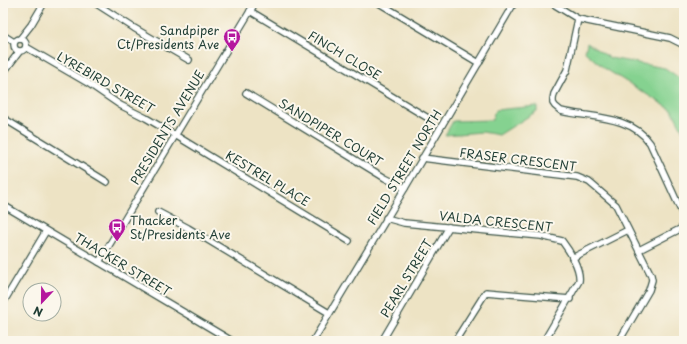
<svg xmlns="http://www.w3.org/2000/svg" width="687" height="344" viewBox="0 0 687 344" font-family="'Playpen Sans',sans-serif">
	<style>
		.green { fill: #85d290; stroke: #528862 }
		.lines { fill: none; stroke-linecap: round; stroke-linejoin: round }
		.minor-casing { stroke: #3e564a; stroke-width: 8 }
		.minor { stroke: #fff; stroke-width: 5.5 }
		.labels { text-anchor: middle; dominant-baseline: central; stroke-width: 4; stroke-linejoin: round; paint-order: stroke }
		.poi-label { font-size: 12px; fill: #1f3d34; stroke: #fbf7ec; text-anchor: end }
		.street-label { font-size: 12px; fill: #1f3d34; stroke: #fbf7ec }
	</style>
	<rect width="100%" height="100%" fill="#fbf7ec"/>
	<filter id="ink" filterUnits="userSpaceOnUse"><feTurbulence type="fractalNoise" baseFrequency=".025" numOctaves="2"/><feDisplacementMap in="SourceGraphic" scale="8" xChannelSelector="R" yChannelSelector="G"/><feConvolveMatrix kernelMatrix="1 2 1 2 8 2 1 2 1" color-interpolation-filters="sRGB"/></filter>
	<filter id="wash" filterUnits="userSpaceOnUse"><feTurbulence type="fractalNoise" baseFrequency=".012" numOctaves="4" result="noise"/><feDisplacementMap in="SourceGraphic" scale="16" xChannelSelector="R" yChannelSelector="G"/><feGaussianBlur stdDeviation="0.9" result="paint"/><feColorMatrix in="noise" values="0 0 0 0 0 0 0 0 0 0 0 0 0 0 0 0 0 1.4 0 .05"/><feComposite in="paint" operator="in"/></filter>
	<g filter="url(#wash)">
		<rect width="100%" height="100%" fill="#ede3c4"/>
		<g class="green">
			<path d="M 587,43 L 610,58 L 665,68 L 684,81 L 684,133 L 672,110 L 604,68 L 585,52 Z"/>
			<path d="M 537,106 L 537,111 L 499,135 L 482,132 L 445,135 L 453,121 L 492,120 L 495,110 Z"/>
		</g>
	</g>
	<g filter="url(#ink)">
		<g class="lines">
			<g class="minor-casing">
				<g id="minor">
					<path d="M 95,3 L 134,28 L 189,60"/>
					<path d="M 379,3 L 479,63"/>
					<path d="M 552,3 L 578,19 L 670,38 L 684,45"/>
					<path d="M 250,11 L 428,118"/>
					<path d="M 578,19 L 567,70 L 554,94 L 553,99 L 553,103 L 555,106 L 561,111 C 590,118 631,115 650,143 L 684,217"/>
					<path d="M 3,35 L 14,42"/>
					<circle cx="20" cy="45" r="6"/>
					<path d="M 20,39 L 31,25 L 44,3"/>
					<path d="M 26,47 L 88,83 L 120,105 L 146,118 L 175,135 L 349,241"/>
					<path d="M 3,73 L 19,52"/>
					<path d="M 246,93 L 385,178 L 405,188"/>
					<path d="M 3,118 L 107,182"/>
					<path d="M 422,158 L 577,177 L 589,182 L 616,205 L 651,275 L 652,280 L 649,290 L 619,341"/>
					<path d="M 3,205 L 232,341"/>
					<path d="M 158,212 L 188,228 L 329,313"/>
					<path d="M 386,218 L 404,223 L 541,236 L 562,241 C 569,250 581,269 579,281 L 544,341"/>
					<path d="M 639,250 L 684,227"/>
					<path d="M 572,258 L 628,230"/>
					<path d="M 99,262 L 255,3"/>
					<path d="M 3,303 L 46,231"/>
					<path d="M 313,341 L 405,188 L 514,3"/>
					<path d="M 382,341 L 449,227"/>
					<path d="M 455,341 L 486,292 L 570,299"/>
				</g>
			</g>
			<use href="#minor" class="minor"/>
		</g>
	</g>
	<defs>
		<g id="bus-pin" transform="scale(0.9)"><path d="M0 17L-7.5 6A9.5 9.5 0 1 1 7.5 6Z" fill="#b5179e" stroke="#fbf7ec"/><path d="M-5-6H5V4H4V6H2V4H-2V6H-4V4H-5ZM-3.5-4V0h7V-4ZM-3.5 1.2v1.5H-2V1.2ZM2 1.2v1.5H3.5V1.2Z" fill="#fff"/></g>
	</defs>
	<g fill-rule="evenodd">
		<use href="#bus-pin" x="232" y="37"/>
		<use href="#bus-pin" x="117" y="227"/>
	</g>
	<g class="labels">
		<g class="poi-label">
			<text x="219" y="30">Sandpiper<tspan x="219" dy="14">Ct/Presidents Ave</tspan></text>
			<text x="130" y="220" text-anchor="start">Thacker<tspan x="130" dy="14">St/Presidents Ave</tspan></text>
		</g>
		<g class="street-label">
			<text transform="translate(345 55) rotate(31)">FINCH CLOSE</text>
			<text transform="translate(106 82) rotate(30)">LYREBIRD STREET</text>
			<text transform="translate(167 127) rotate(-59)">PRESIDENTS AVENUE</text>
			<text transform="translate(331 132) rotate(31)">SANDPIPER COURT</text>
			<text transform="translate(518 159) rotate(7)">FRASER CRESCENT</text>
			<text transform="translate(404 167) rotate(-59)">FIELD STREET NORTH</text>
			<text transform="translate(268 178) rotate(31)">KESTREL PLACE</text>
			<text transform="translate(496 221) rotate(6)">VALDA CRESCENT</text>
			<text transform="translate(123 264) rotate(31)">THACKER STREET</text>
			<text transform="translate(406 278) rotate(-59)">PEARL STREET</text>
		</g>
	</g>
	<rect width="687" height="344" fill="none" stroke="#fbf7ec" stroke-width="16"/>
	<g transform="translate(42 302) rotate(202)"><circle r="19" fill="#fbf7ec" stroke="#a3ada2"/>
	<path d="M0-3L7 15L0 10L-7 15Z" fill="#b5179e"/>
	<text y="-6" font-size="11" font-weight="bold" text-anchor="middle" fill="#1f3d34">N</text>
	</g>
</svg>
